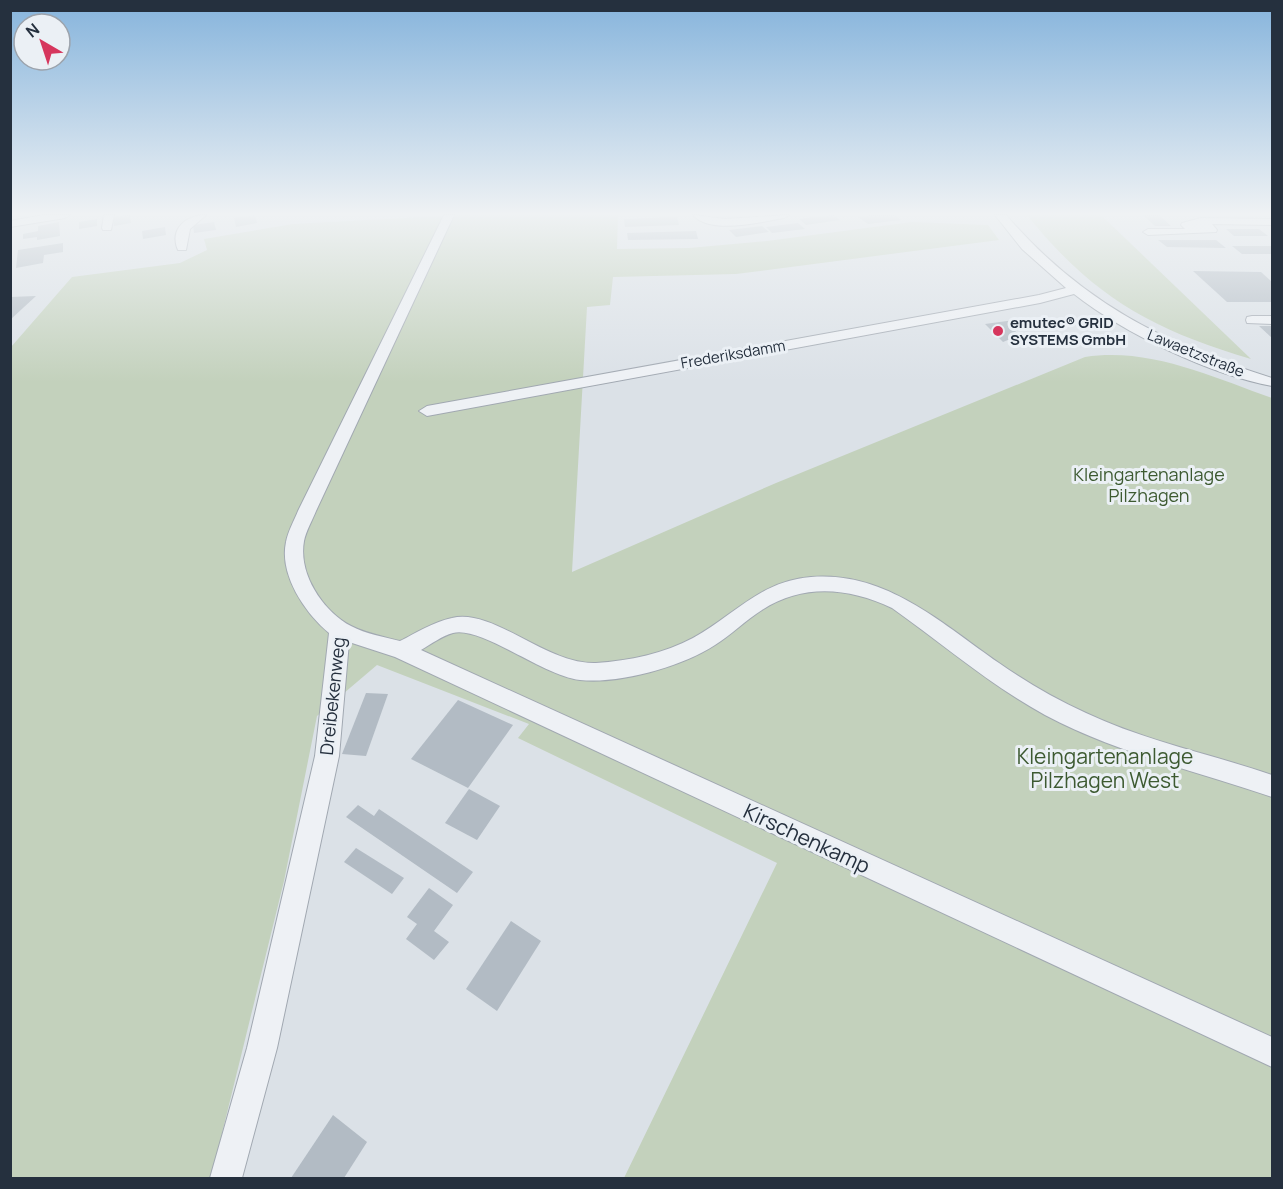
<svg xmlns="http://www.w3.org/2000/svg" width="1283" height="1189" viewBox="0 0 1283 1189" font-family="Manrope,sans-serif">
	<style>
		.green { fill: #c3d1bc }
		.building { fill: #b2bbc4 }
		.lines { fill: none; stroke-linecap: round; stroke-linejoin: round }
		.minor-casing { stroke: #a1a8b1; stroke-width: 2 }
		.minor { fill: #eef1f5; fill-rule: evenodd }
		.poi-dot { fill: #d6365d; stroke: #ebf0f5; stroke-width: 2 }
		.labels { text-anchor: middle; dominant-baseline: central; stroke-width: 6; stroke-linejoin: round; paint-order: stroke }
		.far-poi-label { font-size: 15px; font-weight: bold; fill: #25303e; stroke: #ebf0f5; text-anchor: start }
		.far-street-label { font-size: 15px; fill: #25303e; stroke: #ebf0f5 }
		.park-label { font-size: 18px; fill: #3d5a31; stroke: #ebf0f5 }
		.street-label { font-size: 18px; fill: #25303e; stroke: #ebf0f5 }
		.near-park-label { font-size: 21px; fill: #3d5a31; stroke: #ebf0f5 }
		.near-street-label { font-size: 21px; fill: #25303e; stroke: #ebf0f5 }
	</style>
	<rect width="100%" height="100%" fill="#dbe1e7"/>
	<g class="green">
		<path d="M 460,215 L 618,215 L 617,249 L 689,248 L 767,241 L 912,222 L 988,225 L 999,240 L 736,274 L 613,277 L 610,305 L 587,307 L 572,572 L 776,483 L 1085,357 C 1150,347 1212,377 1272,398 L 1272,1178 L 624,1178 L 777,863 L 518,738 L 529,724 L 377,665 L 317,716 L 284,881 L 211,1178 L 11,1178 L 11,347 L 72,277 L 180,263 L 207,250 L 204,239 L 293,224 Z"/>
		<path d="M 1027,215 L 1101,215 L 1251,359 C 1152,330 1092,296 1027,215 Z"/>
	</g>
	<g class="building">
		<path d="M 130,215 L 131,223 L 114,226 L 113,216 Z"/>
		<path d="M 255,215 L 257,223 L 236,227 L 234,218 Z"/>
		<path d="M 833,215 L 840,220 L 806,225 L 799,219 Z"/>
		<path d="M 870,215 L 895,215 L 901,220 L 868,224 L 858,217 Z"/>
		<path d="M 1143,215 L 1159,215 L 1171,226 L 1155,226 Z"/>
		<path d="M 677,217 L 679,225 L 625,227 L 624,219 Z"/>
		<path d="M 97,219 L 97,226 L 79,229 L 79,222 Z"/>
		<path d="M 59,222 L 60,236 L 37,240 L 37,237 L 23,239 L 23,234 L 38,231 L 38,226 Z"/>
		<path d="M 214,222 L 216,230 L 194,233 L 193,225 Z"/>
		<path d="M 798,223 L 805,229 L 772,233 L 766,227 Z"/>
		<path d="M 762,226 L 769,232 L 736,237 L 729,230 Z"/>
		<path d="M 165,227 L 166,235 L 143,239 L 142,231 Z"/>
		<path d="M 1226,229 L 1259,229 L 1268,236 L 1234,236 Z"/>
		<path d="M 696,231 L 698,239 L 628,240 L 627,233 Z"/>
		<path d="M 1158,240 L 1216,240 L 1226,248 L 1167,247 Z"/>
		<path d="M 63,243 L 63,252 L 44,255 L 43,263 L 16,268 L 18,250 Z"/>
		<path d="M 1232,246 L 1272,246 L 1272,254 L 1242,254 Z"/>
		<path d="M 1193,271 L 1261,272 L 1272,282 L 1272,302 L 1227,302 Z"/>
		<path d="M 36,296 L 10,320 L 10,297 Z"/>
		<path d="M 1022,319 L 1034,328 L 1015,331 L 1020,335 L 1003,342 L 985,324 Z"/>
		<path d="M 1259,326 L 1272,326 L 1272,338 Z"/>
		<path d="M 366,693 L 388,694 L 366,756 L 342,754 Z"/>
		<path d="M 458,700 L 513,725 L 468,788 L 411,759 Z"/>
		<path d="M 469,789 L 500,806 L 477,840 L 445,823 Z"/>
		<path d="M 358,805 L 374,816 L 379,809 L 473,872 L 457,893 L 346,817 Z"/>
		<path d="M 356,848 L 404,878 L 392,894 L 344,862 Z"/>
		<path d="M 429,888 L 453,905 L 434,931 L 449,942 L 434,960 L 406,939 L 417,924 L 407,917 Z"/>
		<path d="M 511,921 L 541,941 L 497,1011 L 466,989 Z"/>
		<path d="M 333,1115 L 367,1142 L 344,1178 L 291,1178 Z"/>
	</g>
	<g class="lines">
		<g class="minor-casing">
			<g id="minor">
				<path d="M 44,215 L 70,215 L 65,218 L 10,227 L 10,221 Z"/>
				<path d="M 104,215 L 114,215 L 111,230 L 103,230 L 102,228 Z"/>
				<path d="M 206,215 L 190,229 L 186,250 L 178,250 C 169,229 186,215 206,215 Z"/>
				<path d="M 444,215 L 454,215 L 316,511 C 312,521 306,531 304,541 C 298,574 323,611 351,626 C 366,634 384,637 400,641 C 416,633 433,622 452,618 C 494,608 546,665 596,663 C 629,661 665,653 693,638 C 735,615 760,581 811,577 C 886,571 941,623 999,663 C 1026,682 1055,699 1086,713 C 1145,741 1211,754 1272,775 L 1272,797 C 1196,771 1116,753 1045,715 C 990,685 943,644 892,608 C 849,588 804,583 762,610 C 746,620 731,635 715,645 C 681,667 620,684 580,680 C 543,676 482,626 453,633 C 442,636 431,644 421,650 L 1272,1037 L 1272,1067 L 395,657 L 349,642 L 339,756 L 277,1048 L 242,1178 L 210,1178 L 247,1048 L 315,756 L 329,633 C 305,613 279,575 286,542 C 288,531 294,521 298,511 Z"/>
				<path d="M 693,215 L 725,219 L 789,215 L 784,218 C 760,222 711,235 693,215 Z"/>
				<path d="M 995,215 L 1006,215 C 1081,302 1164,344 1272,378 L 1272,386 C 1209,374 1125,334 1074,294 L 1040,303 L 427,416 L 419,411 L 427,406 L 1039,295 L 1066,288 L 1022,249 Z"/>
				<path d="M 1201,218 L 1270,219 L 1272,219 L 1272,225 L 1212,224 L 1217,230 L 1216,232 L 1148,235 L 1143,232 L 1148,229 L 1185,229 L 1181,225 L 1182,223 Z"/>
				<path d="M 1252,316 L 1272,316 L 1272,324 L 1247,323 L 1246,320 L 1247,317 Z"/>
			</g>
		</g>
		<use href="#minor" class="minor"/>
	</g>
	<linearGradient id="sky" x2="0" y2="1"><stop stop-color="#86b4dc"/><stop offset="0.56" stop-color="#eff2f4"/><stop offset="1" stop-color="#eff2f4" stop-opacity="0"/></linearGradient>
	<rect width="1283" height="382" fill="url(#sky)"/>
	<circle class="poi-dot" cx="998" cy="331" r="6"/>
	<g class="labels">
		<g class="far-poi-label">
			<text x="1010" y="322">emutec® GRID<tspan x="1010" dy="17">SYSTEMS GmbH</tspan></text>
		</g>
		<g class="far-street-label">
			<text transform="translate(1196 353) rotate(22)">Lawaetzstraße</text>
			<text transform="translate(733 354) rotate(-10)">Frederiksdamm</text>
		</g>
		<g class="park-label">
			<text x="1149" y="474">Kleingartenanlage<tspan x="1149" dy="21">Pilzhagen</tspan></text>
		</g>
		<g class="street-label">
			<text transform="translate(332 696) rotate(-84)">Dreibekenweg</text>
		</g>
		<g class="near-park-label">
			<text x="1105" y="756">Kleingartenanlage<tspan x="1105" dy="24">Pilzhagen West</tspan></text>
		</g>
		<g class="near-street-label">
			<text transform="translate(807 838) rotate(25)">Kirschenkamp</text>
		</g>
	</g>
	<rect width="1283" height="1189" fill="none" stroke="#25303e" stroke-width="24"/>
	<g transform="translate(42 42) rotate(321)"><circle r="28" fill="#ebf0f5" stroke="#9ca3ac" stroke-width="1.5"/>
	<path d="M0-4.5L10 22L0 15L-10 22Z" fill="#d6365d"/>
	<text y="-9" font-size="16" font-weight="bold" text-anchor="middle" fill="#25303e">N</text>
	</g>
</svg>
